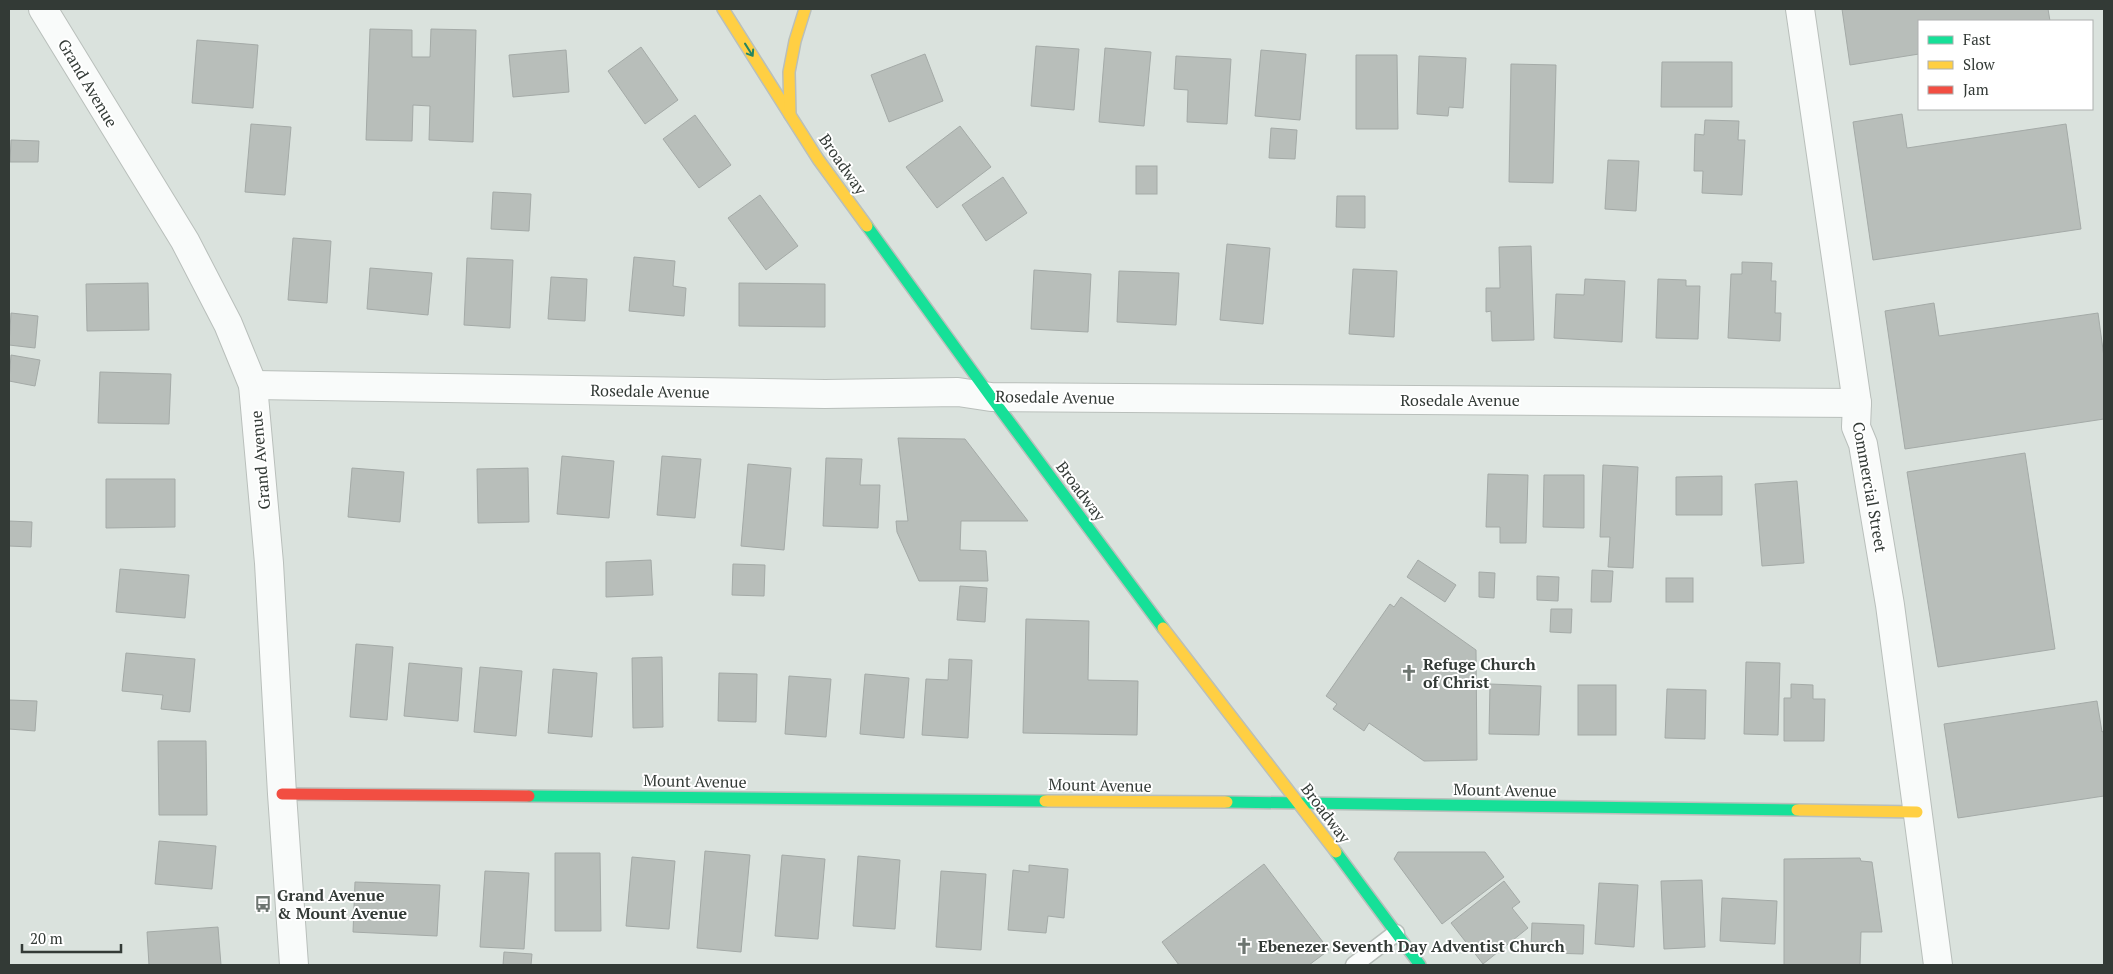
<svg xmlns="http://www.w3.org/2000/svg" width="2113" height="974" viewBox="0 0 2113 974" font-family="'PT Serif',serif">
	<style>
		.building { fill: #b8beba; stroke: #a4aaa7 }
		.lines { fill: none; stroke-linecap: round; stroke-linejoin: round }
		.lane-casing { stroke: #b9bfbb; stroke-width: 19 }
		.street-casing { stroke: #b9bfbb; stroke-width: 30 }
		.fast-casing { stroke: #b9bfbb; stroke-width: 14 }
		.slow-casing { stroke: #b9bfbb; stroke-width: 14 }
		.jam-casing { stroke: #b9bfbb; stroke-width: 14 }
		.lane { stroke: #f9fbfa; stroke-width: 16 }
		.street { stroke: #f9fbfa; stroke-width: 28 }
		.fast { stroke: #16e098; stroke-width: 11 }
		.slow { stroke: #ffcf43; stroke-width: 11 }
		.jam { stroke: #f24e42; stroke-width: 11 }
		.oneway { stroke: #268562 }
		.labels { text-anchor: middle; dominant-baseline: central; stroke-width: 4; stroke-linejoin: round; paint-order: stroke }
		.street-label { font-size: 16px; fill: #333a36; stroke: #fff }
		.poi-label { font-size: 16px; font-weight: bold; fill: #333a36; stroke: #fff; text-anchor: start }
	</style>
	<rect width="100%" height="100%" fill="#dae2dd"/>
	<g class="building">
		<path d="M 1842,9 L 2048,9 L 2050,21 L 1919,21 L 1919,54 L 1850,65 Z"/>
		<path d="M 370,29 L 412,30 L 412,57 L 430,57 L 431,29 L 476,30 L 473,142 L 429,140 L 430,106 L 413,105 L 412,141 L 366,140 Z"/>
		<path d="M 197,40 L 258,45 L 253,108 L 192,103 Z"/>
		<path d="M 1036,46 L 1079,49 L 1074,110 L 1031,106 Z"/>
		<path d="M 641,47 L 678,100 L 645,124 L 608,71 Z"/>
		<path d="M 1105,48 L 1151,52 L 1144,126 L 1099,122 Z"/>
		<path d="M 566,50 L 569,92 L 513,97 L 509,55 Z"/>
		<path d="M 1261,50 L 1306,54 L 1300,120 L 1255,116 Z"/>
		<path d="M 925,54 L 943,101 L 889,122 L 871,75 Z"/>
		<path d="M 1356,55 L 1397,55 L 1398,129 L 1356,129 Z"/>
		<path d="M 1176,56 L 1231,59 L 1227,124 L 1187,122 L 1188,90 L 1174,89 Z"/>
		<path d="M 1419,56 L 1466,58 L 1463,108 L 1449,107 L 1448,116 L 1417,114 Z"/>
		<path d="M 1662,62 L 1732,62 L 1732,107 L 1661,107 Z"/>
		<path d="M 1511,64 L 1556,65 L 1553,183 L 1509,182 Z"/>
		<path d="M 1902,114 L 1907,148 L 2066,124 L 2081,229 L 1873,260 L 1853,122 Z"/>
		<path d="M 695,115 L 731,165 L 699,188 L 663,139 Z"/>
		<path d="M 1705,120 L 1739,121 L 1738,140 L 1745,140 L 1742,195 L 1702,193 L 1703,171 L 1694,171 L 1695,134 L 1704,135 Z"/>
		<path d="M 251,124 L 291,127 L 285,195 L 245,192 Z"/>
		<path d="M 960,126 L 991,167 L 937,208 L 906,167 Z"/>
		<path d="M 1271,128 L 1297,130 L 1295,159 L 1269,158 Z"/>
		<path d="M 11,140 L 39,141 L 38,162 L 10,162 Z"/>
		<path d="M 1608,160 L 1639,161 L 1636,211 L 1605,209 Z"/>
		<rect x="1136" y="166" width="21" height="28"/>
		<path d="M 1003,177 L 1027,213 L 986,241 L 962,205 Z"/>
		<path d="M 493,192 L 531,194 L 529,231 L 491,229 Z"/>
		<path d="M 760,195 L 798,246 L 766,270 L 728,218 Z"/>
		<path d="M 1337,196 L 1365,196 L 1365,228 L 1336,227 Z"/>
		<path d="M 293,238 L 331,241 L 327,303 L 288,300 Z"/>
		<path d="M 1227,244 L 1270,248 L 1263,324 L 1220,320 Z"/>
		<path d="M 1531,246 L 1534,340 L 1492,341 L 1491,311 L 1486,312 L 1486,288 L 1500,288 L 1499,247 Z"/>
		<path d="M 634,257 L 675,261 L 673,286 L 686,288 L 684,316 L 629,311 Z"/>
		<path d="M 467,258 L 513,260 L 510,328 L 464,325 Z"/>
		<path d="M 1742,262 L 1772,263 L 1771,281 L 1776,281 L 1775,313 L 1781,313 L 1780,341 L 1728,338 L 1731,274 L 1742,274 Z"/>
		<path d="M 370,268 L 432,273 L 428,315 L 367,309 Z"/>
		<path d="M 1353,269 L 1397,271 L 1394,337 L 1349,334 Z"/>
		<path d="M 1034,270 L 1091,274 L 1088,332 L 1031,329 Z"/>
		<path d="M 1119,271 L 1179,273 L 1176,325 L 1117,322 Z"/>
		<path d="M 551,277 L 587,279 L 585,321 L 548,319 Z"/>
		<path d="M 1585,279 L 1625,281 L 1622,342 L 1554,338 L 1556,294 L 1584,295 Z"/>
		<path d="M 1658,279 L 1686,280 L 1686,286 L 1700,286 L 1698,339 L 1656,338 Z"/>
		<path d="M 148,283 L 149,330 L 87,331 L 86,284 Z"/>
		<path d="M 739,283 L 825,284 L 825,327 L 739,326 Z"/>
		<path d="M 1934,303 L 1939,336 L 2098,313 L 2104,357 L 2104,419 L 1905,449 L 1885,311 Z"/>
		<path d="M 11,313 L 38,316 L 35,348 L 9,345 Z"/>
		<path d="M 11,355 L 40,360 L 35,386 L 9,381 Z"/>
		<path d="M 100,372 L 171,374 L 169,424 L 98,423 Z"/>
		<path d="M 898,438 L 965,439 L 1028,521 L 961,521 L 960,550 L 986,551 L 988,581 L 919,581 L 897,532 L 896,521 L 908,521 Z"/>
		<path d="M 2025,453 L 2055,649 L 1938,667 L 1907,472 Z"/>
		<path d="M 562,456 L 614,461 L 609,518 L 557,514 Z"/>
		<path d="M 662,456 L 701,459 L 695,518 L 657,515 Z"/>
		<path d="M 826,458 L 862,459 L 860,485 L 880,485 L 878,528 L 823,526 Z"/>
		<path d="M 748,464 L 791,468 L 784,550 L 741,546 Z"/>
		<path d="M 1603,465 L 1638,467 L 1633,568 L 1608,567 L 1610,537 L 1600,537 Z"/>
		<path d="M 352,468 L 404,472 L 400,522 L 348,517 Z"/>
		<path d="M 528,468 L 529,522 L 478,523 L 477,469 Z"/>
		<path d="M 1488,474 L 1528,475 L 1526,543 L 1500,543 L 1500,527 L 1486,527 Z"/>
		<path d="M 1544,475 L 1584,475 L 1584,528 L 1543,527 Z"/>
		<path d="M 1722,476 L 1722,515 L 1676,515 L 1676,477 Z"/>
		<path d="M 106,479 L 175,479 L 175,527 L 106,528 Z"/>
		<path d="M 1797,481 L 1804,563 L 1762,566 L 1755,484 Z"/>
		<path d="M 9,521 L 32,522 L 31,547 L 9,546 Z"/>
		<path d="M 651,560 L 653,595 L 606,597 L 606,562 Z"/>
		<path d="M 1418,560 L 1456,585 L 1445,602 L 1407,577 Z"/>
		<path d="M 733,564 L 765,565 L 764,596 L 732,595 Z"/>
		<path d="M 120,569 L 189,575 L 185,618 L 116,612 Z"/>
		<path d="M 1592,570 L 1613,571 L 1611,602 L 1591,602 Z"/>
		<path d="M 1479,572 L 1495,573 L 1494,598 L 1479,597 Z"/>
		<path d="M 1537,576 L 1559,577 L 1558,601 L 1537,600 Z"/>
		<rect x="1666" y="578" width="27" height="24"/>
		<path d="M 960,586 L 987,588 L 985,622 L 957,620 Z"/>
		<path d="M 1401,597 L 1476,650 L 1477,760 L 1424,761 L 1369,723 L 1364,731 L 1333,709 L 1337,704 L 1326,696 L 1390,604 L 1394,607 Z"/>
		<path d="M 1551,609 L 1572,609 L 1571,633 L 1550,632 Z"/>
		<path d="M 1026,619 L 1089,621 L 1088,680 L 1138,681 L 1137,735 L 1023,733 Z"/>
		<path d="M 356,644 L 393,647 L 387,720 L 350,717 Z"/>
		<path d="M 126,653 L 195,659 L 190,712 L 161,709 L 163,695 L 122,691 Z"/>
		<path d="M 662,657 L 663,727 L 633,728 L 632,658 Z"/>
		<path d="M 949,659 L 972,660 L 968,738 L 922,735 L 926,679 L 948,680 Z"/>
		<path d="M 1746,662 L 1780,663 L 1778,735 L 1744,734 Z"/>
		<path d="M 409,663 L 462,668 L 458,721 L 404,716 Z"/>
		<path d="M 480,667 L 522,671 L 516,736 L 474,732 Z"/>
		<path d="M 553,669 L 597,673 L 592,737 L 548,733 Z"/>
		<path d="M 719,673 L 757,674 L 756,722 L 718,721 Z"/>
		<path d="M 865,674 L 909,678 L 904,738 L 860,734 Z"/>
		<path d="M 789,676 L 831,679 L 826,737 L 785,734 Z"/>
		<path d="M 1490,684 L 1541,686 L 1539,735 L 1489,734 Z"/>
		<path d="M 1791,684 L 1813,685 L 1813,699 L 1825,699 L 1824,741 L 1784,741 L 1784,698 L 1791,698 Z"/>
		<rect x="1578" y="685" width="38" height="50"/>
		<path d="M 1667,689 L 1706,690 L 1705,739 L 1665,738 Z"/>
		<path d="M 9,700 L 37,701 L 35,731 L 9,729 Z"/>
		<path d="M 2097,701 L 2102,732 L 2104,731 L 2104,796 L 1958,818 L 1944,724 Z"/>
		<path d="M 158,741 L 206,741 L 207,815 L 159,815 Z"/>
		<path d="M 159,841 L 216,846 L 212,889 L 155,884 Z"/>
		<path d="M 705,851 L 750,855 L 741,952 L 697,948 Z"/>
		<path d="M 1398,852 L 1485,852 L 1504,877 L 1442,924 L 1394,859 Z"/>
		<path d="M 555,853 L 600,853 L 601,931 L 555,931 Z"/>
		<path d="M 782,855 L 825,859 L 818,939 L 775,936 Z"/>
		<path d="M 858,856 L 900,860 L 895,929 L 853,926 Z"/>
		<path d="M 632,857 L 675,861 L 669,929 L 626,926 Z"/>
		<path d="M 1860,858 L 1861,861 L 1872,862 L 1882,932 L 1861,932 L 1860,965 L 1784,965 L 1784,859 Z"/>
		<path d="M 1264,864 L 1329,950 L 1309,965 L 1179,965 L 1162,942 Z"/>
		<path d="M 1029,865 L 1068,869 L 1064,918 L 1048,916 L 1046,933 L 1008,930 L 1013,870 L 1029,872 Z"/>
		<path d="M 485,871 L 529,873 L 524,949 L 480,947 Z"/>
		<path d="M 941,871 L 986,874 L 981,950 L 936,947 Z"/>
		<path d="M 1702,880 L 1705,947 L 1664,949 L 1661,881 Z"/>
		<path d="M 1504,881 L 1520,902 L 1512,908 L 1528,928 L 1483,964 L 1451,923 Z"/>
		<path d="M 355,882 L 440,885 L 437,936 L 353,932 Z"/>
		<path d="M 1599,883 L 1638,885 L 1634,947 L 1595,944 Z"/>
		<path d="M 1722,898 L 1777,901 L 1775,944 L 1720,941 Z"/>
		<path d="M 1532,923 L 1584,925 L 1583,954 L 1550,953 L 1550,948 L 1531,947 Z"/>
		<path d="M 218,927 L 221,965 L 149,965 L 147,932 Z"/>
		<path d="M 504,952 L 532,954 L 531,965 L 503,965 Z"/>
	</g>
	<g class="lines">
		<g class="lane-casing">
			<path id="lane" d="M 1354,965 L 1396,933"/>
		</g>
		<g class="street-casing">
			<g id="street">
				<path d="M 43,9 L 185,241 L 228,324 L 253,385 L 269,563 L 282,794 L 294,965"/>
				<path d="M 1800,9 L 1857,403 L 1856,427 L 1863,444 L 1890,605 L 1938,965"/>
				<path d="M 253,385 L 825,394 L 958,392 L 991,397 L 1857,403"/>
			</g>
		</g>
		<g class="fast-casing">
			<g id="fast">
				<path d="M 867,226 L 991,397 L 1163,628"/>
				<path d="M 529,796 L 1045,801"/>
				<path d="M 1227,802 L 1797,810"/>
				<path d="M 1336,852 L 1420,965"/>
			</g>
		</g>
		<g class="slow-casing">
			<g id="slow">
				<path d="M 723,9 L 790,115"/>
				<path d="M 805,9 L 795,41 L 789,72 L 790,115 L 818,159 L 867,226"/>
				<path d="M 1163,628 L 1336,852"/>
				<path d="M 1045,801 L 1227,802"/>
				<path d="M 1797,810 L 1917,812"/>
			</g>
		</g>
		<g class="jam-casing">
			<path id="jam" d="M 282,794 L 529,796"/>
		</g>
		<use href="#lane" class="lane"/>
		<use href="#street" class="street"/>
		<use href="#fast" class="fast"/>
		<use href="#slow" class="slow"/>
		<use href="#jam" class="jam"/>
	</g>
	<defs><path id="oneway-shaft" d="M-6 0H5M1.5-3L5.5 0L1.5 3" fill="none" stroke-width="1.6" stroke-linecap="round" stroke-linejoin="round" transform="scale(1.25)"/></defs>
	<use class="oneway" href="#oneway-shaft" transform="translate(749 50) rotate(58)"/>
	<defs>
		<g id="church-bare" transform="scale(1.35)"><path d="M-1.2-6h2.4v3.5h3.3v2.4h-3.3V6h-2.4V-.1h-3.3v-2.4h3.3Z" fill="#6d7570" stroke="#fff" stroke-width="2.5" paint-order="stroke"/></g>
		<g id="bus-bare" transform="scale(1.35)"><path d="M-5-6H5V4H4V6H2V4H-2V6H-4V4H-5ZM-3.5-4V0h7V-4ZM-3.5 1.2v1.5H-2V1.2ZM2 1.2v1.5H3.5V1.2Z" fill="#6d7570" stroke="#fff" stroke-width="2.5" paint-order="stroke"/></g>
	</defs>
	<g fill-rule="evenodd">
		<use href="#church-bare" x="1409" y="673"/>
		<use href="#bus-bare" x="263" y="904"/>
		<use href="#church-bare" x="1244" y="946"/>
	</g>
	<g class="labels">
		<g class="street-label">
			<text transform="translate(88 83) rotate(59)">Grand Avenue</text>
			<text transform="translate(843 164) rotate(55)">Broadway</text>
			<text transform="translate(650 391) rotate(1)">Rosedale Avenue</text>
			<text transform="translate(1055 397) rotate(1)">Rosedale Avenue</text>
			<text x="1460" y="400">Rosedale Avenue</text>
			<text transform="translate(260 460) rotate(-95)">Grand Avenue</text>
			<text transform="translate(1870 487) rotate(80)">Commercial Street</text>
			<text transform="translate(1081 491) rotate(53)">Broadway</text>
			<text transform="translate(695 781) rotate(1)">Mount Avenue</text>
			<text transform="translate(1100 785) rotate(1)">Mount Avenue</text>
			<text transform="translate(1505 790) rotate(1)">Mount Avenue</text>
			<text transform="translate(1326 813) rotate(53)">Broadway</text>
		</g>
		<g class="poi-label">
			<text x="1423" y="664">Refuge Church<tspan x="1423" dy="18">of Christ</tspan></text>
			<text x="277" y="895">Grand Avenue<tspan x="277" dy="18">&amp; Mount Avenue</tspan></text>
			<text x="1258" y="946">Ebenezer Seventh Day Adventist Church</text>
		</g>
	</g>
	<rect width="2113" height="974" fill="none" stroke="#333a36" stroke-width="20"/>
	<rect x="1918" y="20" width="175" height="90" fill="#ffffff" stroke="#adb0af"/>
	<rect x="1928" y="36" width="25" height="8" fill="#16e098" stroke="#adb0af"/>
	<text x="1963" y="45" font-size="15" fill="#333a36">Fast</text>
	<rect x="1928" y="61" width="25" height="8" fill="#ffcf43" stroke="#adb0af"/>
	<text x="1963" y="70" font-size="15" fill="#333a36">Slow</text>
	<rect x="1928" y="86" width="25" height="8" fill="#f24e42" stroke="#adb0af"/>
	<text x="1963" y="95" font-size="15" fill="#333a36">Jam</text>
	<path d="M22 944v8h99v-8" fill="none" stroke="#333a36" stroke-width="2.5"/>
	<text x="30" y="944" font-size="15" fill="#333a36" stroke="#ffffff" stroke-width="4" paint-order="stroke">20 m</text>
</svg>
